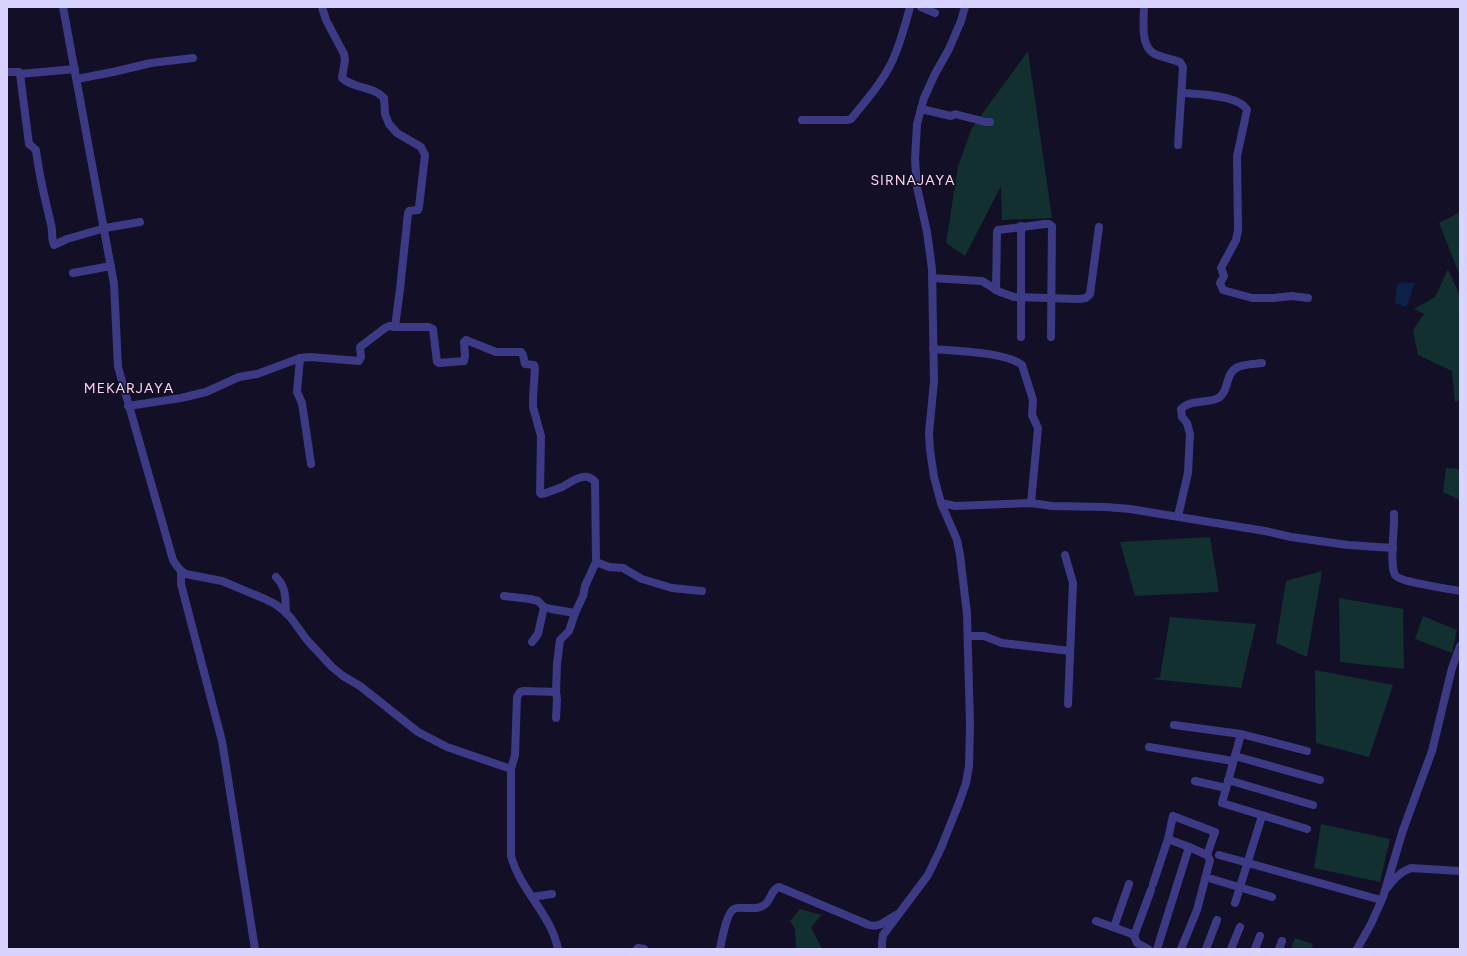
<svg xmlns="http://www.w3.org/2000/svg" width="1467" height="956" viewBox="0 0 1467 956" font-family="Figtree,sans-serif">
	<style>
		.green { fill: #12302f }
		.water { fill: #0c2248 }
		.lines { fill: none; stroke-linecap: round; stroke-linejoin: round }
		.minor { stroke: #3d3a85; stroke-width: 8 }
		.labels { text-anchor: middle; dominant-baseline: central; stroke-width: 3.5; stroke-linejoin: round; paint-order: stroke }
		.quarter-label { font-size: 14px; letter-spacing: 1px; fill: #ffd6f0; stroke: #130f26 }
	</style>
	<rect width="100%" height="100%" fill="#130f26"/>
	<g class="green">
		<path d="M 1028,51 L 1052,218 L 1002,220 L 1001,186 L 965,256 L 946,243 L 958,166 L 972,128 Z"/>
		<path d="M 1460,212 L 1460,276 L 1439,223 Z"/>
		<path d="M 1448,269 L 1460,296 L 1460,400 L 1455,402 L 1452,371 L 1418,355 L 1413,330 L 1424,314 L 1414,309 L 1435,297 Z"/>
		<path d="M 1446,468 L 1460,469 L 1460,500 L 1443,492 Z"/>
		<path d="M 1210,537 L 1219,592 L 1135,596 L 1120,542 Z"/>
		<path d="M 1322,571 L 1307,657 L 1276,643 L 1286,581 Z"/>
		<path d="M 1339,598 L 1403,609 L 1404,669 L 1340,662 Z"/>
		<path d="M 1423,616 L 1457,630 L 1452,653 L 1415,639 Z"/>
		<path d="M 1170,617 L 1256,624 L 1241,688 L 1152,679 L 1160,677 Z"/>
		<path d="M 1315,670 L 1393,685 L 1369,757 L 1316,743 Z"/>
		<path d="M 1321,824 L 1390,839 L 1380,882 L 1314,868 Z"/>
		<path d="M 800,909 L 822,915 L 811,927 L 822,949 L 798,949 L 796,948 L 795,929 L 790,921 Z"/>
		<path d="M 1295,938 L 1313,944 L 1311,949 L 1291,949 Z"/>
	</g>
	<path class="water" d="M 1402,282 L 1415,283 L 1406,307 L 1395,303 L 1397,285 Z"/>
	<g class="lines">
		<g class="minor">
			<path d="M 63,7 L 114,284 L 118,367 L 173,560 C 177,567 180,571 186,574 L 222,581 L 265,599 L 275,604 L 283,610 L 291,618 L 307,640 L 332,667 L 343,676 L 360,686 L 418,732 L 447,747 L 511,769 L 511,856 C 520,890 551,914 558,949"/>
			<path d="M 921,7 L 935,13"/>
			<path d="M 1144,7 C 1144,20 1140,44 1153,53 C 1160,57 1172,59 1180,62 L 1183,67 L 1178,145"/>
			<path d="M 7,72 L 19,72 L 20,74 L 29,144 L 36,150 C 39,176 45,199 51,224 C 53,231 51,239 54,245 L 67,239 L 105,228 L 140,222"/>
			<path d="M 20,74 L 75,69"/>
			<path d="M 77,79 L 113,72 L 151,63 L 193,58"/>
			<path d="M 1182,93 C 1197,94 1240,95 1247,110 L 1237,156 L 1238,230 L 1236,240 L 1221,268 L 1224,276 L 1220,283 L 1223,290 L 1252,298 L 1273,298 L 1292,296 L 1308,298"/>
			<path d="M 921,109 L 951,116 L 955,114 L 986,122 L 990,122"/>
			<path d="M 802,120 L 847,120 L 851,119 C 868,98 887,77 896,52 C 902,37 906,22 910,7"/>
			<path d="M 1021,226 L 1021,337"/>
			<path d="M 73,273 L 111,266"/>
			<path d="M 932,278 L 982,281 L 1000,292 L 1014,297 L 1079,299 L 1086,298 L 1090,294 L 1099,227"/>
			<path d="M 996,290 L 997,232 L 998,230 L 1045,224 L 1049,224 L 1052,226 L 1051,337"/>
			<path d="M 395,327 L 429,327 L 433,329 L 437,362 L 439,363 L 464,361 L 465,356 L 464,342 L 466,340 L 496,352 L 521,352 L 523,355 L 525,364 L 534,365 L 535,368 L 533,398 L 533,407 L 541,436 L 540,493 L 541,494 L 546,493 C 551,491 557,489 562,487 C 571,482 586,470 595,482 L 596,562 L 585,586 L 583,596 L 575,613 L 569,631 L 560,640 L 557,664 L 556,692 L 524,691 L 520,692 L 517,697 L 515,755 L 511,769"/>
			<path d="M 933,349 C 955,351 1006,352 1022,365 L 1033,400 L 1032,415 L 1038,428 L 1031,503"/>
			<path d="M 300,358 L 297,392 L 302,403 L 311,464"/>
			<path d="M 128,406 L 181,398 L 206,392 L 239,377 L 257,374 L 300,358 L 310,357 L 359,361 L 361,357 L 360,347 L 385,328 L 389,326 L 395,327 L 400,289 L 408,213 L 409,211 L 418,210 L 419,207 L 425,155 L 421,147 L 397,133 L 389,124 L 385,114 L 384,98 C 373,86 354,89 342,78 L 345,60 L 344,54 L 326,20 L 322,7"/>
			<path d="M 941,503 L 955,506 L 1031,503 L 1052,506 L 1106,507 L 1130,509 L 1265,531 L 1291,537 L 1348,545 L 1393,548"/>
			<path d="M 1394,514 C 1395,528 1389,563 1395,575 C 1399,582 1450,589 1460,591"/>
			<path d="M 1178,516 L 1188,473 L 1190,434 L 1187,423 L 1182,417 L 1181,409 C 1190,400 1205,403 1216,399 C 1230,394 1224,373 1238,367 C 1245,364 1255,364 1262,363"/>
			<path d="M 1065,555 L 1073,583 L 1068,704"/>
			<path d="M 596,562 L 609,567 L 623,568 L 642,579 L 672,588 L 702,591"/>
			<path d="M 181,571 L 181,584 L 222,741 L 255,949"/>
			<path d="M 276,577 C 287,588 285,598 286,613"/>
			<path d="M 504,596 L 530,599 L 538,601 L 544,607 L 551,609 L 575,613"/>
			<path d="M 969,636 L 984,636 L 1002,643 L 1070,651"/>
			<path d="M 532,642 L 538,634 L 544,607"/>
			<path d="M 556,718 L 557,699 L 556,692"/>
			<path d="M 1174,725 L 1241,734 L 1307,751"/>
			<path d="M 1241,734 L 1222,803 L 1307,829"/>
			<path d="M 1149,747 L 1233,761"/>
			<path d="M 1235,756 L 1320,780"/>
			<path d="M 1228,780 L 1313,805"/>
			<path d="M 1195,781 L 1226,788"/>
			<path d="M 1168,839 L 1173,816 L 1215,832 L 1207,855"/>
			<path d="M 1219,855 L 1381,900"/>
			<path d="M 1212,879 L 1272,897"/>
			<path d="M 1153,884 L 1168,839 L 1189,847"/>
			<path d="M 1387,888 C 1394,879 1400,872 1411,868 L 1460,871"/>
			<path d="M 532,897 L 552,894"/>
			<path d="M 1235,903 L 1262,816"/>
			<path d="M 1096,921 L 1132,934 L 1134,936 L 1137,943 L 1148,949"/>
			<path d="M 1114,927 L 1129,884"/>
			<path d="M 1134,936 L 1151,890"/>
			<path d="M 637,949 L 638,948 L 644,949"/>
			<path d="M 720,949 C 722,940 726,913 734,909 C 738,907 742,908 746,908 C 753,908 759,909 764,905 C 771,901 771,889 779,887 L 869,925 C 880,928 887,920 896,915"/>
			<path d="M 882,949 L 882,942 L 883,935 L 928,875 L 941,848 L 959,803 L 966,783 L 969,766 L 970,725 L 967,614 L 960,555 L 957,540 L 941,503 L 934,477 L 930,450 L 929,433 L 934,381 L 932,269 L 927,232 L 917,187 L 915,159 L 917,124 L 924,98 L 935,74 L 949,49 L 961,21 L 965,7"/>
			<path d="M 1157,949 L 1189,847 L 1207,855 L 1210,860 L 1197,910 L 1181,949"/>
			<path d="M 1206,949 L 1217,920"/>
			<path d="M 1231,949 L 1240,927"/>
			<path d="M 1255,949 L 1260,936"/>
			<path d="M 1279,949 L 1282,941"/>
			<path d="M 1357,949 L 1371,924 L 1383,897 L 1403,830 L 1432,751 L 1452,668 L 1460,646"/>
		</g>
	</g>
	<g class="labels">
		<g class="quarter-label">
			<text x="913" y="180">SIRNAJAYA</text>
			<text x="129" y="388">MEKARJAYA</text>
		</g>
	</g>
	<rect width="1467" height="956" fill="none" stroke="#d9d4ff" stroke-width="16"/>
</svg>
